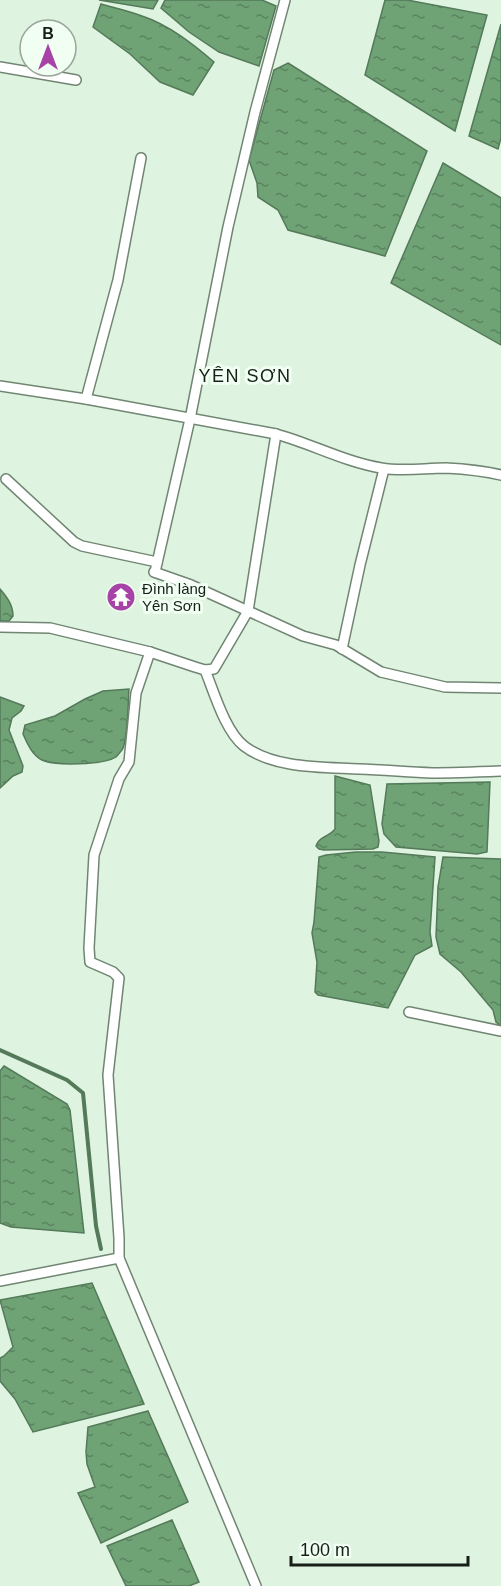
<svg xmlns="http://www.w3.org/2000/svg" width="501" height="1586" viewBox="0 0 501 1586" font-family="Helvetica,sans-serif">
	<style>
		.water { fill: url(#water-ripples); stroke: #547a59; stroke-width: 1.5 }
		.lines { fill: none; stroke-linecap: round; stroke-linejoin: round }
		.stream { stroke: #547a59; stroke-width: 4 }
		.minor-casing { stroke: #718573; stroke-width: 12 }
		.minor { stroke: #fff; stroke-width: 9 }
		.labels { text-anchor: middle; dominant-baseline: central; stroke-width: 6; stroke-linejoin: round; paint-order: stroke }
		.poi-label { font-size: 15px; fill: #161e17; stroke: #f1fef2; text-anchor: start }
		.quarter-label { font-size: 18px; letter-spacing: 1.5px; fill: #161e17; stroke: #f1fef2 }
	</style>
	<defs>
		<pattern id="water-ripples" width="26" height="14" patternUnits="userSpaceOnUse" patternTransform="scale(1.5)"><rect width="26" height="14" fill="#6fa275"/><path d="M2 4q2-2 4 0t4 0M15 11q2-2 4 0t4 0" fill="none" stroke="#5a835f"/></pattern>
	</defs>
	<rect width="100%" height="100%" fill="#def4e0"/>
	<g class="water">
		<path d="M 99,0 L 158,0 L 153,9 Z"/>
		<path d="M 165,0 L 262,0 L 276,6 L 259,66 L 219,52 L 189,32 L 161,8 Z"/>
		<path d="M 385,0 L 407,0 L 487,15 L 455,131 L 365,75 Z"/>
		<path d="M 101,4 C 115,8 129,11 142,16 C 169,25 193,44 214,62 L 193,95 L 160,82 L 130,54 L 93,27 Z"/>
		<path d="M 501,24 L 501,138 L 498,149 L 469,136 Z"/>
		<path d="M 288,63 L 427,151 L 385,256 L 288,230 L 278,210 L 258,197 L 257,183 L 249,160 L 274,70 Z"/>
		<path d="M 443,163 L 501,198 L 501,345 L 391,283 Z"/>
		<path d="M 0,589 C 7,597 13,605 13,616 L 9,621 L 0,621 Z"/>
		<path d="M 129,689 C 128,702 128,741 122,750 C 121,751 117,756 116,757 C 104,765 54,766 42,760 C 32,755 27,743 23,734 L 25,725 L 55,716 L 85,699 L 103,691 Z"/>
		<path d="M 0,697 L 24,706 L 21,711 L 12,718 L 9,730 L 23,766 L 22,772 L 13,776 L 0,788 Z"/>
		<path d="M 335,776 L 370,785 L 379,841 L 378,847 L 373,849 L 324,850 L 319,849 L 316,846 C 319,836 328,838 335,829 Z"/>
		<path d="M 490,782 L 487,852 L 477,854 L 396,847 L 384,834 L 382,824 L 387,784 Z"/>
		<path d="M 356,852 L 382,852 L 435,857 L 430,932 L 432,946 L 415,955 L 388,1008 L 318,995 L 315,992 L 317,962 L 312,933 L 314,922 L 319,857 L 326,855 Z"/>
		<path d="M 443,857 L 501,859 L 501,1026 L 496,1022 L 493,1010 L 461,972 L 440,954 L 436,937 L 438,887 Z"/>
		<path d="M 4,1066 L 67,1104 L 70,1110 L 84,1233 L 11,1227 L 0,1223 L 0,1071 Z"/>
		<path d="M 92,1283 L 144,1404 L 33,1432 L 15,1399 L 0,1381 L 0,1358 L 4,1356 L 13,1347 L 0,1300 Z"/>
		<path d="M 148,1411 L 188,1502 L 101,1543 L 78,1493 L 95,1487 L 87,1464 L 86,1452 L 88,1427 Z"/>
		<path d="M 172,1520 L 199,1582 L 189,1586 L 126,1586 L 107,1546 Z"/>
	</g>
	<g class="lines">
		<path class="stream" d="M 0,1050 L 67,1080 L 83,1093 L 96,1226 L 101,1249"/>
		<g class="minor-casing">
			<g id="minor">
				<path d="M 0,67 L 76,80"/>
				<path d="M 0,386 L 86,399 L 276,434 C 312,444 345,462 381,468 C 403,472 425,468 446,468 C 464,469 484,471 501,475"/>
				<path d="M 86,399 L 118,280 L 141,158"/>
				<path d="M 6,479 L 74,542 L 82,546 L 157,562"/>
				<path d="M 154,572 L 191,585 L 303,636 L 336,645 L 381,672 L 445,687 L 501,688"/>
				<path d="M 155,572 L 190,419 L 228,227 L 255,112 L 285,0"/>
				<path d="M 0,627 L 50,628 L 150,652 L 195,667 L 205,670 L 214,669 L 248,611 L 276,434"/>
				<path d="M 342,649 L 360,565 L 384,469"/>
				<path d="M 150,652 L 136,693 L 129,762 L 119,779 L 94,855 L 89,948 L 90,962 L 113,972 L 119,978 L 108,1075 L 119,1238 L 119,1258 L 256,1586"/>
				<path d="M 205,670 C 214,692 225,731 244,746 C 274,769 324,767 359,769 C 384,770 408,772 432,773 C 455,773 478,772 501,771"/>
				<path d="M 409,1012 L 501,1031"/>
				<path d="M 0,1281 L 119,1258"/>
			</g>
		</g>
		<use href="#minor" class="minor"/>
	</g>
	<defs>
		<g id="temple-disc" transform="scale(1.5)"><circle r="9.5" fill="#a742a7" stroke="#f1fef2"/><path d="M0-6L5-2H3V0L6.5 2.5H4V6H1.5V3h-3V6H-4V2.5H-6.5L-3 0V-2H-5Z" fill="#fff"/></g>
	</defs>
	<g fill-rule="evenodd">
		<use href="#temple-disc" x="121" y="597"/>
	</g>
	<g class="labels">
		<g class="poi-label">
			<text x="142" y="588">Đình làng<tspan x="142" dy="17">Yên Sơn</tspan></text>
		</g>
		<g class="quarter-label">
			<text x="245" y="376">YÊN SƠN</text>
		</g>
	</g>
	<g transform="translate(48 48)"><circle r="28" fill="#f1fef2" stroke="#99a49a" stroke-width="1.5"/>
	<path d="M0-4.5L10 22L0 15L-10 22Z" fill="#a742a7"/>
	<text y="-9" font-size="16" font-weight="bold" text-anchor="middle" fill="#161e17">B</text>
	</g>
	<path d="M291 1556v9h177v-9" fill="none" stroke="#161e17" stroke-width="3"/>
	<text x="300" y="1556" font-size="18" fill="#161e17" stroke="#f1fef2" stroke-width="4.5" paint-order="stroke">100 m</text>
</svg>
